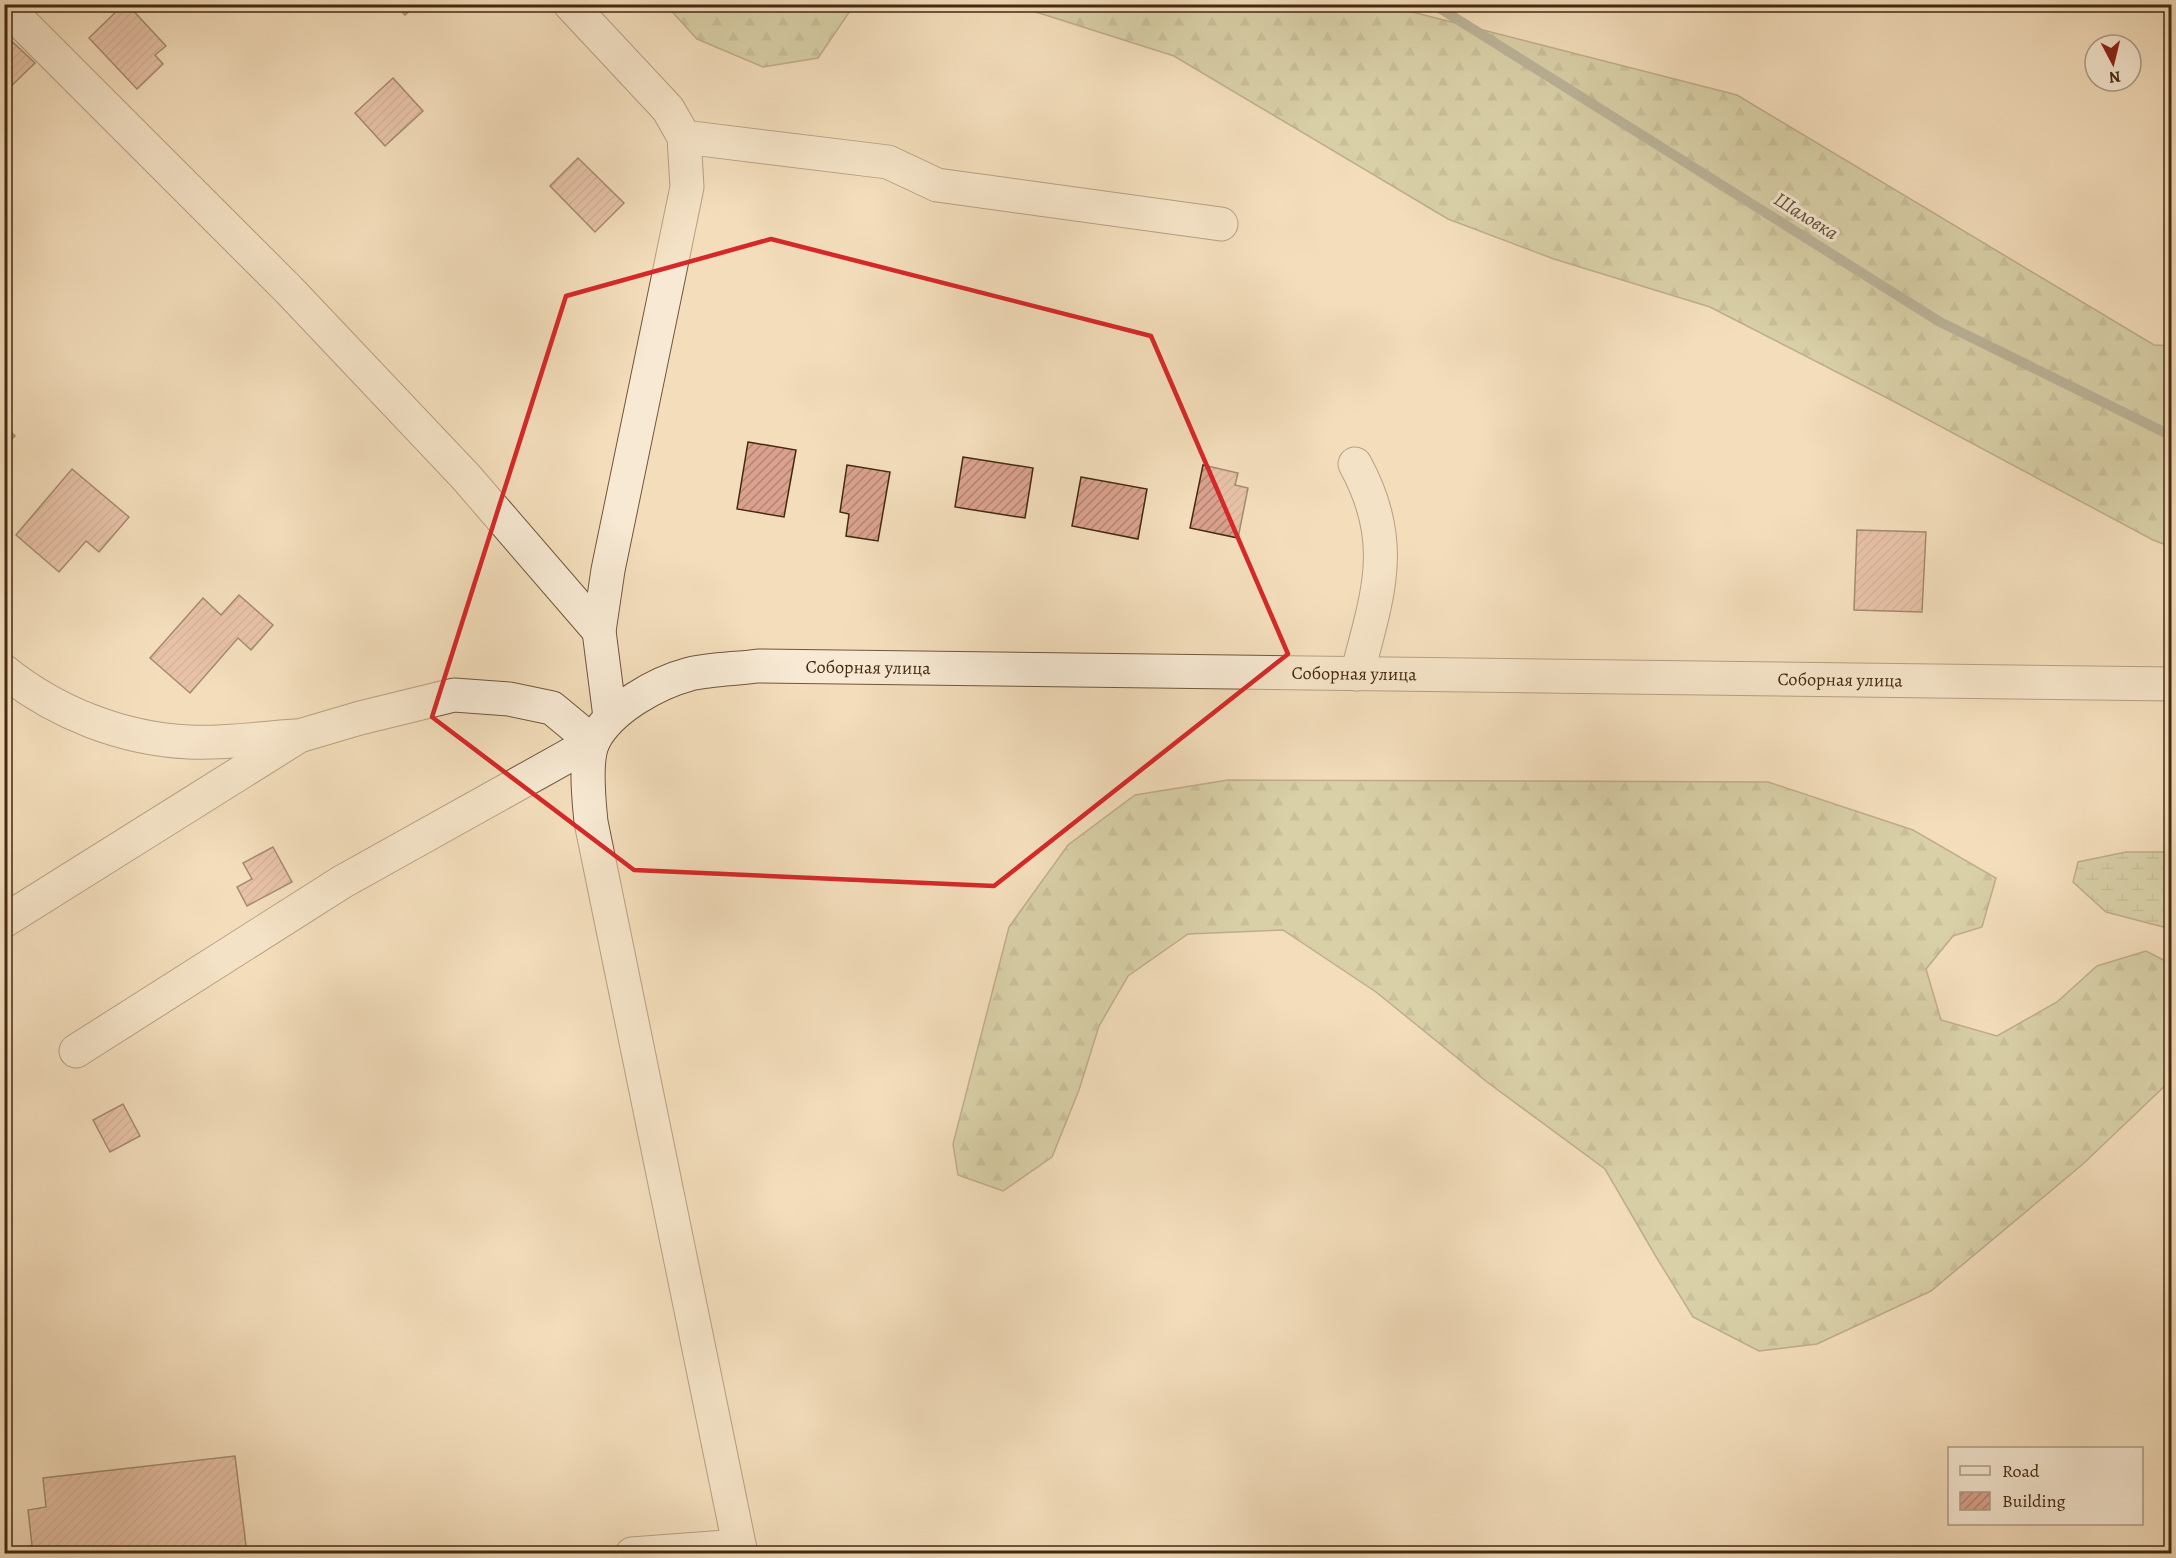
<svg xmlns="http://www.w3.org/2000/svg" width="2176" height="1558" viewBox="0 0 2176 1558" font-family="Alegreya,serif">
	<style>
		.forest { fill: url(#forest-firs); stroke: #807550; stroke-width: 1.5 }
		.wetland { fill: url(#wetland-marsh); stroke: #807550; stroke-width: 1.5 }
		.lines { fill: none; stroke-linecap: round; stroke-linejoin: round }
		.stream { stroke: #78816e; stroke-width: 10 }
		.building { fill: url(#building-hatch); stroke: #442910; stroke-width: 1.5 }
		.minor-casing { stroke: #70563b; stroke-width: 35 }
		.minor { stroke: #f7e9d3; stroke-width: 33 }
		.marked { fill: none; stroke: #d62828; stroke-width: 4.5; stroke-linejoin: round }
		.labels { text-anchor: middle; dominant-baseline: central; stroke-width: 6; stroke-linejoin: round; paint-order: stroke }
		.street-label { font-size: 18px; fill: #442910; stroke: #f7e9d3 }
		.water-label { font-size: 20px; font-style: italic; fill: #5a4e37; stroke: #f7e9d3 }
	</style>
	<defs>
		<pattern id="forest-firs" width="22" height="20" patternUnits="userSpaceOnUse" patternTransform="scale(1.5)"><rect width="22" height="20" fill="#bbc190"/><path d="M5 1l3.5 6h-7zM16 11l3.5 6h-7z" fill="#9a9d74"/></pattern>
		<pattern id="wetland-marsh" width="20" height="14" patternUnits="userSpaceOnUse" patternTransform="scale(1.5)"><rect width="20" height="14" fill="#bbc190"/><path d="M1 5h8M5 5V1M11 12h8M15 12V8" fill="none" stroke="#9a9d74"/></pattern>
		<pattern id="building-hatch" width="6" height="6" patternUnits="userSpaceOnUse" patternTransform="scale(1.5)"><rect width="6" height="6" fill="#daa28e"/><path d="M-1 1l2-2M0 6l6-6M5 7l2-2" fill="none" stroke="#b28473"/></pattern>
	</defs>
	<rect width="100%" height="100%" fill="#f3ddbb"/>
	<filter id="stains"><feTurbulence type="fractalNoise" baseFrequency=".00333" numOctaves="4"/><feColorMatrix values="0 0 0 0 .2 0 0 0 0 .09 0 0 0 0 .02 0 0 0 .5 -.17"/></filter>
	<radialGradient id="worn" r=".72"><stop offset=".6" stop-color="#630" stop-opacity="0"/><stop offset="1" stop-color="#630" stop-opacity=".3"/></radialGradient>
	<g class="forest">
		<path d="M 666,5 L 854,5 L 818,58 L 763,67 L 697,39 Z"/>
		<path d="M 1014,5 L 1385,5 L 1737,95 L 2154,345 L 2171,346 L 2171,547 L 2153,540 L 1895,402 L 1710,307 L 1554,259 L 1448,219 L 1174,56 Z"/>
		<path d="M 1228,780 L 1768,782 L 1913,830 L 1996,878 L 1982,927 L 1953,936 L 1926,969 L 1941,1020 L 1997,1036 L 2057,1002 L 2097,966 L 2146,951 L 2171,964 L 2171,1080 L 2083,1164 L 1931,1291 L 1817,1344 L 1759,1351 L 1693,1317 L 1655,1255 L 1605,1169 L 1487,1082 L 1376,992 L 1283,930 L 1188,934 L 1128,976 L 1099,1026 L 1079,1090 L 1052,1157 L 1003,1191 L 958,1175 L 953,1144 L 1009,927 L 1068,845 L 1135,795 Z"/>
	</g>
	<path class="wetland" d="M 2126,852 L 2171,852 L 2171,929 L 2106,912 L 2073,882 L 2078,862 Z"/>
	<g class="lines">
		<path class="stream" d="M 1433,4 L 1940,322 L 2172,436"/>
	</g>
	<g class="building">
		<path d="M 124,4 L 127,4 L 166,46 L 155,55 L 163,64 L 137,89 L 89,38 Z"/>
		<path d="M 395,4 L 417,4 L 405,15 Z"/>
		<path d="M 4,34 L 35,63 L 8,89 L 4,86 Z"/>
		<path d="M 393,78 L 423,111 L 385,146 L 355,113 Z"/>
		<path d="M 578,158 L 624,203 L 595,232 L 550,186 Z"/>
		<path d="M 4,425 L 15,436 L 4,446 Z"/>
		<path d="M 748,442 L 796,450 L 784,517 L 737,509 Z"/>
		<path d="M 963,457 L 1033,468 L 1025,518 L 955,507 Z"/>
		<path d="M 847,465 L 890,472 L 878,541 L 846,536 L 849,514 L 840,512 Z"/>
		<path d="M 1203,465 L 1238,473 L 1235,485 L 1248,488 L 1238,538 L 1190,528 Z"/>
		<path d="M 72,469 L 129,517 L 99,552 L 86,541 L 59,572 L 16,535 Z"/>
		<path d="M 1081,477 L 1147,489 L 1138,539 L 1072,526 Z"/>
		<path d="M 1857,530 L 1926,532 L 1922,612 L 1854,610 Z"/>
		<path d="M 239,595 L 273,625 L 251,650 L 238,638 L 190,693 L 150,658 L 203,598 L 221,615 Z"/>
		<path d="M 273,847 L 292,882 L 247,906 L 237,887 L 252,879 L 243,863 Z"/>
		<path d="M 123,1104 L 140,1136 L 110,1152 L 93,1120 Z"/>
		<path d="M 235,1456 L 247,1554 L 18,1554 L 32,1545 L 28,1510 L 46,1507 L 43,1478 Z"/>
		<path d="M 1435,1548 L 1437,1554 L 1408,1554 Z"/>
	</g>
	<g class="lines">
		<g class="minor-casing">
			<g id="minor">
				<path d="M 570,4 L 668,109 L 684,137 L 687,187 L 608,570 L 599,631 L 610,717"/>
				<path d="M 4,5 L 289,290 L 466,477 L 599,631"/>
				<path d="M 684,137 L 888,162 L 937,185 L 1221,224"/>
				<path d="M 1355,464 C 1398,542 1378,594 1357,674"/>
				<path d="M 4,671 C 56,713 123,739 189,742 C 224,744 260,738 295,736"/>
				<path d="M 4,921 L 299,736 L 360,718 L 454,695 L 509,699 L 552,708 L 593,742 L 342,882 L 76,1051"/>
				<path d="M 632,1554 L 739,1546"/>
				<path id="s1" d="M 741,1554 L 591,822 C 589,801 584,759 594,740 C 610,709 656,683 690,674 C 711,669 736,669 758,666 L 2172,684"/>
			</g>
		</g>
		<use href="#minor" class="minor"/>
	</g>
	<path d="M0 0H2176V1558H0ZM 771,239 L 1151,336 L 1288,654 L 994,886 L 634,870 L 432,717 L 566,296 Z" fill="#f3ddbb" fill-opacity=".55" fill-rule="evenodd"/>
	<path class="marked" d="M 771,239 L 1151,336 L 1288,654 L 994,886 L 634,870 L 432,717 L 566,296 Z"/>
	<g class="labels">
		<g class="street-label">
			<text stroke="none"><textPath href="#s1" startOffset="1128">Соборная улица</textPath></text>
			<text stroke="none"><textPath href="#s1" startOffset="1614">Соборная улица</textPath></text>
			<text stroke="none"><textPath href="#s1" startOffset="2100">Соборная улица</textPath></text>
		</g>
		<g class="water-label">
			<text transform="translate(1806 216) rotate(32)">Шаловка</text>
		</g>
	</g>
	<rect width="2176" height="1558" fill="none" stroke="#f3ddbb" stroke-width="24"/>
	<rect x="6" y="6" width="2164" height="1546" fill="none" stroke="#442910" stroke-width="3"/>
	<rect x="12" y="12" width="2152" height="1534" fill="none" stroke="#442910" stroke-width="1.5"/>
	<rect x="1948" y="1447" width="195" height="78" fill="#f7e9d3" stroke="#af9c85" stroke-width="1.5"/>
	<rect x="1960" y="1466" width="30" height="9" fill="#f7e9d3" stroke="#af9c85" stroke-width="1.5"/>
	<text x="2002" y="1477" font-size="18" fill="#442910">Road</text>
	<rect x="1960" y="1492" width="30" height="18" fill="url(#building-hatch)" stroke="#af9c85" stroke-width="1.5"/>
	<text x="2002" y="1507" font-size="18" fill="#442910">Building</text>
	<g transform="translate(2113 63) rotate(173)"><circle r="28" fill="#f7e9d3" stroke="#af9c85" stroke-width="1.5"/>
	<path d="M0-4.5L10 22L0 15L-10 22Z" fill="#8f2418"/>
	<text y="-9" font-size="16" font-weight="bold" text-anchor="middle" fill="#442910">N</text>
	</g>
	<rect width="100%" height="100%" filter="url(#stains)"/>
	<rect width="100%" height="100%" fill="url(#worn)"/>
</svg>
